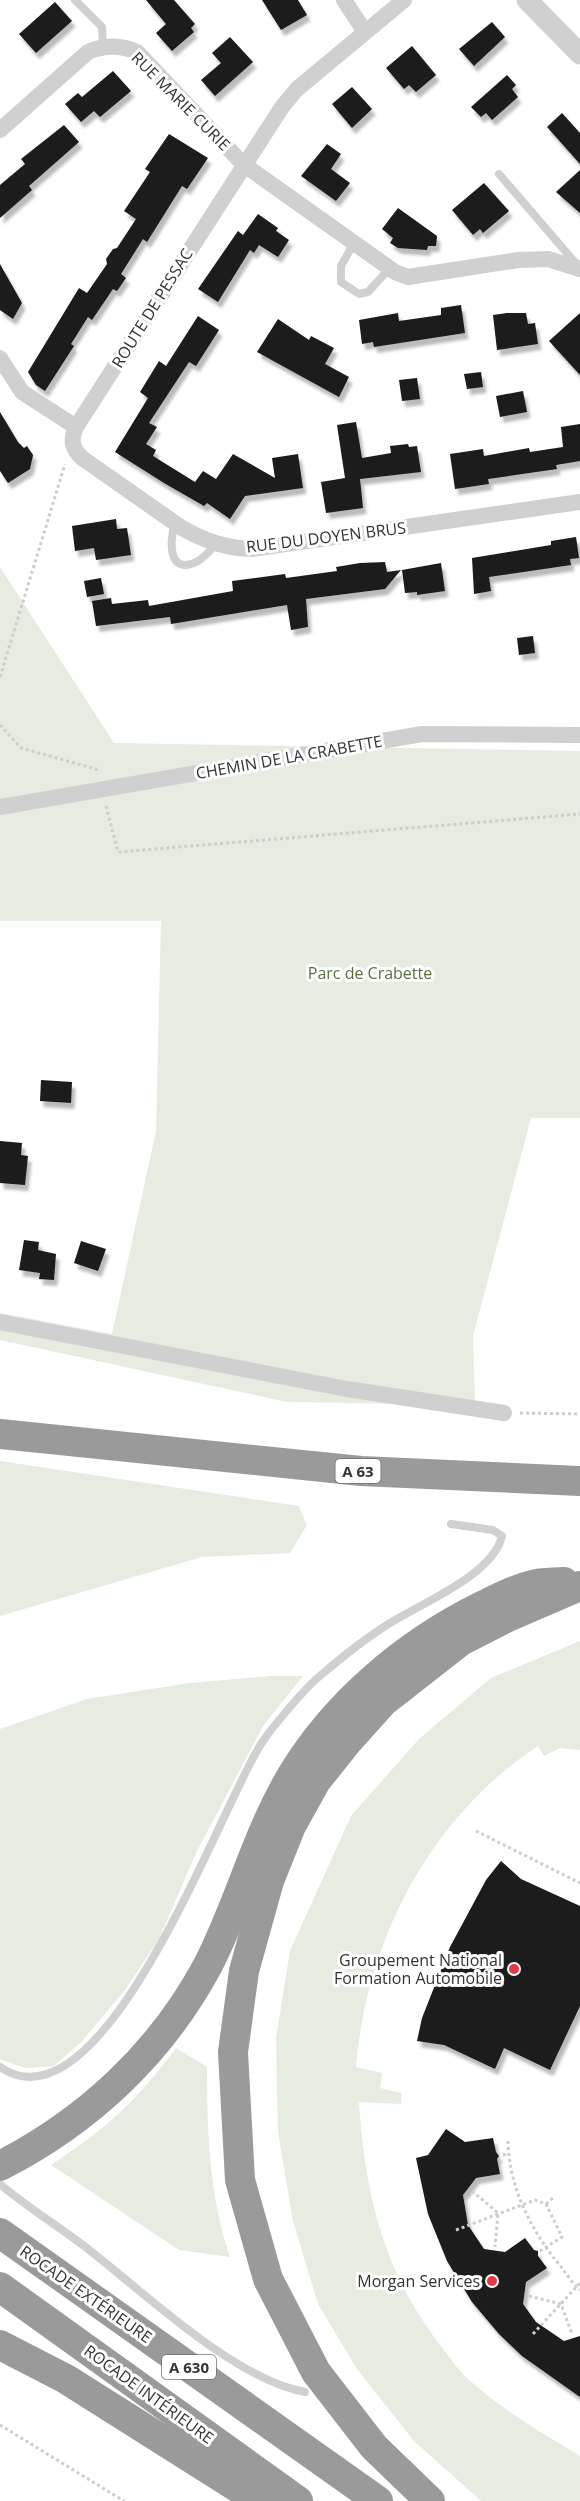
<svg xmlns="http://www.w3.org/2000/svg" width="580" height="2501" viewBox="0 0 580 2501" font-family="'Open Sans',sans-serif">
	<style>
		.green { fill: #e6ecdf }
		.building { fill: #1a1a1a; filter: url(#shadow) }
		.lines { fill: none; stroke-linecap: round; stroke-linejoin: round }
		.path { stroke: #cdcdcd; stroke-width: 3; stroke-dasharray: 3 3; stroke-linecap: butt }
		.service { stroke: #d0d0d0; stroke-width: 8 }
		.minor { stroke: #d0d0d0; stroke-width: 16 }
		.tertiary { stroke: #d0d0d0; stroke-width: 21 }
		.motorway { stroke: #9a9a9a; stroke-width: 30 }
		.poi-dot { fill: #e63946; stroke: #fff; stroke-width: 2 }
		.labels { text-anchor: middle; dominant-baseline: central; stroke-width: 6; stroke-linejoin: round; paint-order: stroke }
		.shield { fill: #fff; stroke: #707070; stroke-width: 1.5 }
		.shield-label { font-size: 15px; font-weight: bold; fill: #333 }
		.street-label { font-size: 16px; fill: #333; stroke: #fff }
		.park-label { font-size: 16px; fill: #56703f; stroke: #fff }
		.poi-label { font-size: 16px; fill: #333; stroke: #fff; text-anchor: end }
	</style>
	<defs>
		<filter id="shadow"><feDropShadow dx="3.5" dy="6" stdDeviation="1.5" flood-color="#0004"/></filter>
	</defs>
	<rect width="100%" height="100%" fill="#fff"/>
	<g class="green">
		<path d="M 0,567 L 114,743 L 580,751 L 580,1118 L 531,1118 L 473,1336 L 475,1405 L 287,1402 L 0,1340 L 0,1313 L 112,1334 L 156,1131 L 161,921 L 0,921 Z"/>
		<path d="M 0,1461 L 299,1506 L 307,1525 L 290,1553 L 202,1557 L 0,1616 Z"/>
		<path d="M 580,1641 L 580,1750 L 560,1748 L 544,1756 L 538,1746 C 431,1816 366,1940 356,2067 L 382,2073 L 380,2088 L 402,2093 L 401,2104 L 359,2102 C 365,2193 383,2272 441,2346 C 449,2356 457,2369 467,2378 C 500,2409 541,2432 580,2456 L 580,2501 L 481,2501 L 414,2441 L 357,2369 L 318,2304 L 293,2221 L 278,2132 L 276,2038 L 290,1951 L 351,1816 L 419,1739 L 491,1678 Z"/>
		<path d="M 272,1676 L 303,1676 L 263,1726 L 196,1853 L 159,1939 L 125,1990 L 82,2041 L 54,2066 L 25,2068 L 0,2059 L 0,1729 L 87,1699 L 190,1683 Z"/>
		<path d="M 176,2048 L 207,2067 C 207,2131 209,2196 230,2257 L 179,2250 L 51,2165 C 107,2128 136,2102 176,2048 Z"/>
	</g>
	<g class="building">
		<path d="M 146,0 L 174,0 L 195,24 L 191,28 L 194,32 L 172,51 L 156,33 L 166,24 Z"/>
		<path d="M 262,0 L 298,0 L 307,15 L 281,30 Z"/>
		<path d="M 55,2 L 72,21 L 36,53 L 19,34 Z"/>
		<path d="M 492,22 L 505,37 L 474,66 L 459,49 Z"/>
		<path d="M 230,37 L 253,62 L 215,96 L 201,80 L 221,63 L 212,53 Z"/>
		<path d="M 412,46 L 436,75 L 416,92 L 409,85 L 404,89 L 386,68 Z"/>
		<path d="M 113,71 L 131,91 L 100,117 L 94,111 L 81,122 L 65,104 L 78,93 L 82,97 Z"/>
		<path d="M 507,75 L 516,85 L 512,89 L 518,97 L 492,120 L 486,113 L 481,117 L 471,107 Z"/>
		<path d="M 352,87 L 372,109 L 352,128 L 332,104 Z"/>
		<path d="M 562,113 L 580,133 L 580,164 L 547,127 Z"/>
		<path d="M 64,125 L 79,142 L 29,186 L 32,190 L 0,218 L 0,185 L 25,164 L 21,159 Z"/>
		<path d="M 169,134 L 208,158 L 187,189 L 182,186 L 147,242 L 143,239 L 121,274 L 126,278 L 117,291 L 113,289 L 92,320 L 88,317 L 71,344 L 74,346 L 45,391 L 36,385 L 28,372 L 79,288 L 87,293 L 107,264 L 106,259 L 113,249 L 117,248 L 136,219 L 124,211 L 150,172 L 145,169 Z"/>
		<path d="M 327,144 L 341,154 L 331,169 L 350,183 L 336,201 L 301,176 Z"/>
		<path d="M 580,170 L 580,213 L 556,192 Z"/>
		<path d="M 484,183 L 509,211 L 483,233 L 480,229 L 473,235 L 452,210 Z"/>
		<path d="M 398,208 L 437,236 L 436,246 L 428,246 L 427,250 L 398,248 L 390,243 L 393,238 L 382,229 Z"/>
		<path d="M 258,214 L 278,228 L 276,231 L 289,240 L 278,257 L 259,245 L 254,253 L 250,250 L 218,302 L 198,289 L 238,231 L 243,235 Z"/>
		<path d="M 0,264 L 22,303 L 13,319 L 0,310 Z"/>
		<path d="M 461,305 L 465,333 L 374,347 L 373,342 L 362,344 L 359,320 L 398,313 L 399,321 L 441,315 L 441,308 Z"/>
		<path d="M 507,313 L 526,313 L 528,324 L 535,323 L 538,344 L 497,350 L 493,315 Z"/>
		<path d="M 580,313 L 580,375 L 549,341 Z"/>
		<path d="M 198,316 L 219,330 L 196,366 L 189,362 L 149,423 L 157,427 L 146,444 L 156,450 L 153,456 L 195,482 L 203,471 L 216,479 L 233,454 L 275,478 L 272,458 L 298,454 L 303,488 L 245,496 L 230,519 L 207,503 L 204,506 L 164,483 L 115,452 L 148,398 L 140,392 L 159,361 L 166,366 Z"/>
		<path d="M 278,319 L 309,340 L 311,336 L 334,348 L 325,364 L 349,377 L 339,397 L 257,352 Z"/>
		<path d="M 481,372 L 483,387 L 467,389 L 464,374 Z"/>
		<path d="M 417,378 L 420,399 L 402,401 L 399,380 Z"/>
		<path d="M 523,391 L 527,412 L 500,417 L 496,396 Z"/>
		<path d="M 0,412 L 18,442 L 24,448 L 27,446 L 33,455 L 30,469 L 8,483 L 0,471 Z"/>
		<path d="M 356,422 L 362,458 L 391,453 L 390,446 L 408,444 L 409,447 L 417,446 L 421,472 L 360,479 L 363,508 L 326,513 L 321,482 L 345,478 L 337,425 Z"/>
		<path d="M 580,424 L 580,461 L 556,465 L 557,469 L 488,479 L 489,484 L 455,489 L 450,454 L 483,449 L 484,456 L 529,448 L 530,452 L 563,447 L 561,427 Z"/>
		<path d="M 116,519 L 117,529 L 127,528 L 131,555 L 96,560 L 94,548 L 75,551 L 72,526 Z"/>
		<path d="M 576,537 L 579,558 L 570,559 L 571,565 L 489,577 L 491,591 L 474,594 L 472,558 L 551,545 L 551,541 Z"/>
		<path d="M 385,562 L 387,572 L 401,570 L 385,589 L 306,599 L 308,627 L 291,630 L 287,605 L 171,624 L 170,617 L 96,626 L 92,601 L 111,598 L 112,604 L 148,600 L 149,606 L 233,591 L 232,581 L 285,574 L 286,578 L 337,571 L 336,567 L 360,563 Z"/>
		<path d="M 441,563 L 445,591 L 417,595 L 417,592 L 405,593 L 402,570 Z"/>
		<path d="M 101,578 L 104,594 L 87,597 L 84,581 Z"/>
		<path d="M 533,636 L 535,653 L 519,655 L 517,638 Z"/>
		<path d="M 41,1080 L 72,1082 L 71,1103 L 40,1101 Z"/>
		<path d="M 0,1141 L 22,1143 L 21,1155 L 28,1156 L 25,1185 L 0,1183 Z"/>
		<path d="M 24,1240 L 39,1242 L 38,1250 L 56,1254 L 54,1280 L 39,1279 L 40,1273 L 19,1270 Z"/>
		<path d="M 81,1241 L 106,1249 L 98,1271 L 74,1263 Z"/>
		<path d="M 501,1861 L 521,1879 L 580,1906 L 580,2006 L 550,2070 L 504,2048 L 495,2069 L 444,2045 L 417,2041 L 422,2018 L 450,1947 L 486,1880 Z"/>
		<path d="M 446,2129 L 465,2142 L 493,2138 L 496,2152 L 499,2156 L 497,2159 L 500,2174 L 476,2178 L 463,2195 L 468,2225 L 484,2249 L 505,2252 L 525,2238 L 534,2250 L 538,2251 L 538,2256 L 547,2268 L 526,2282 L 523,2304 L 536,2322 L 564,2341 L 580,2336 L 580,2397 L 522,2356 L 499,2334 L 472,2302 L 447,2261 L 428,2214 L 416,2158 L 428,2155 Z"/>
	</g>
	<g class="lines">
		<g class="path">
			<path d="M 0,677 L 65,464"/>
			<path d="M 0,725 L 21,748 L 96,769 L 97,774"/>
			<path d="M 106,806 L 118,852 L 580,814"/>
			<path d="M 520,1413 L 580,1414"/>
			<path d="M 476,1831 L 580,1883"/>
			<path d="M 508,2141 C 509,2189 532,2232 562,2268 C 567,2275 573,2284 580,2290"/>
			<path d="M 503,2155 L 509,2154"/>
			<path d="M 472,2191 L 498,2213 L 495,2247"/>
			<path d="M 546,2204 L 553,2198"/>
			<path d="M 456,2230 L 535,2200 L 546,2204 L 562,2237 L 540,2251"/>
			<path d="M 529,2296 L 561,2304 L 572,2334"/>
			<path d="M 533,2334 L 580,2283"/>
			<path d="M 0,2425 L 124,2501"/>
		</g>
		<g class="service">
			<path d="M 75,0 L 102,27 L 103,47"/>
			<path d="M 499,174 L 578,266"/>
			<path d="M 354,243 L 341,266 L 341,282 L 359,294 L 368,292 L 390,268"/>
			<path d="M 175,523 C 169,541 168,577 198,561 C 205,557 211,549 216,544"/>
			<path d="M 0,2067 C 104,2138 221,1805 261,1744 C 273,1726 304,1689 321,1675 C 342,1657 366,1638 390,1623 C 422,1603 493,1575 502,1536 L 493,1530 L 451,1524"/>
			<path d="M 0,2184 C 28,2208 60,2227 88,2249 C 146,2294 234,2379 305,2392"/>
		</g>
		<g class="minor">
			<path d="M 344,0 L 365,32"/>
			<path d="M 404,0 L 297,89 L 282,107 L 76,427 C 70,441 72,448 82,458 L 182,528 C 205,541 225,548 252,549 L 580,502"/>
			<path d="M 0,130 L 88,52 C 104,45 121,45 137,52 L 243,164 L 395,272 L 408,277 L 518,260 L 548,259 L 580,269"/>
			<path d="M 0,358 L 22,392 L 76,427"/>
			<path d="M 0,807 L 422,734 L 580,735"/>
			<path d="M 0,1322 L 347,1389 L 504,1413"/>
		</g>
		<path class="tertiary" d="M 527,0 L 580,54"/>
		<g class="motorway">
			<path d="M 0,1434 L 361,1471 L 580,1481"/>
			<path d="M 0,2166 C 88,2121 161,2053 208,1965 C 240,1903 256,1835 292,1775 C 336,1702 407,1643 482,1606 C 498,1598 515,1589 532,1585 C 542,1582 553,1583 564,1582"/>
			<path d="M 0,2233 L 378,2501"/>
			<path d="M 0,2287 L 298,2501"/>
			<path d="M 0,2345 L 66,2379 L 259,2501"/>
			<path d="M 430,2501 L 374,2447 L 316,2372 L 268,2279 L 240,2180 L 233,2052 L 244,1971 L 269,1881 L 291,1826 L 316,1781 L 348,1741 L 383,1702 L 461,1641 L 508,1617 L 580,1586"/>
		</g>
	</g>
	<g class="poi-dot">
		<circle cx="514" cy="1969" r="6"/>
		<circle cx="492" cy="2281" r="6"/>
	</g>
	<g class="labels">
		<g class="shield">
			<rect x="335.5" y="1459" width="45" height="24" rx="4.5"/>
			<rect x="162" y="2355" width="54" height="24" rx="4.5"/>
		</g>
		<g class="shield-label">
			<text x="358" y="1471">A 63</text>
			<text x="189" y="2367">A 630</text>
		</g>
		<g class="street-label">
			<text transform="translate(181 101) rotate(45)">RUE MARIE CURIE</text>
			<text transform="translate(152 308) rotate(-58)">ROUTE DE PESSAC</text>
			<text transform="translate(326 537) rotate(-7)">RUE DU DOYEN BRUS</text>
			<text transform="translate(289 757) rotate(-10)">CHEMIN DE LA CRABETTE</text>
			<text transform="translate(86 2294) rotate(35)">ROCADE EXTÉRIEURE</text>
			<text transform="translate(149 2394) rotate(36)">ROCADE INTÉRIEURE</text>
		</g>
		<g class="park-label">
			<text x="370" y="973">Parc de Crabette</text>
		</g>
		<g class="poi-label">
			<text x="502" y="1960">Groupement National<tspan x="502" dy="18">Formation Automobile</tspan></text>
			<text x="480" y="2281">Morgan Services</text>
		</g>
	</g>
</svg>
